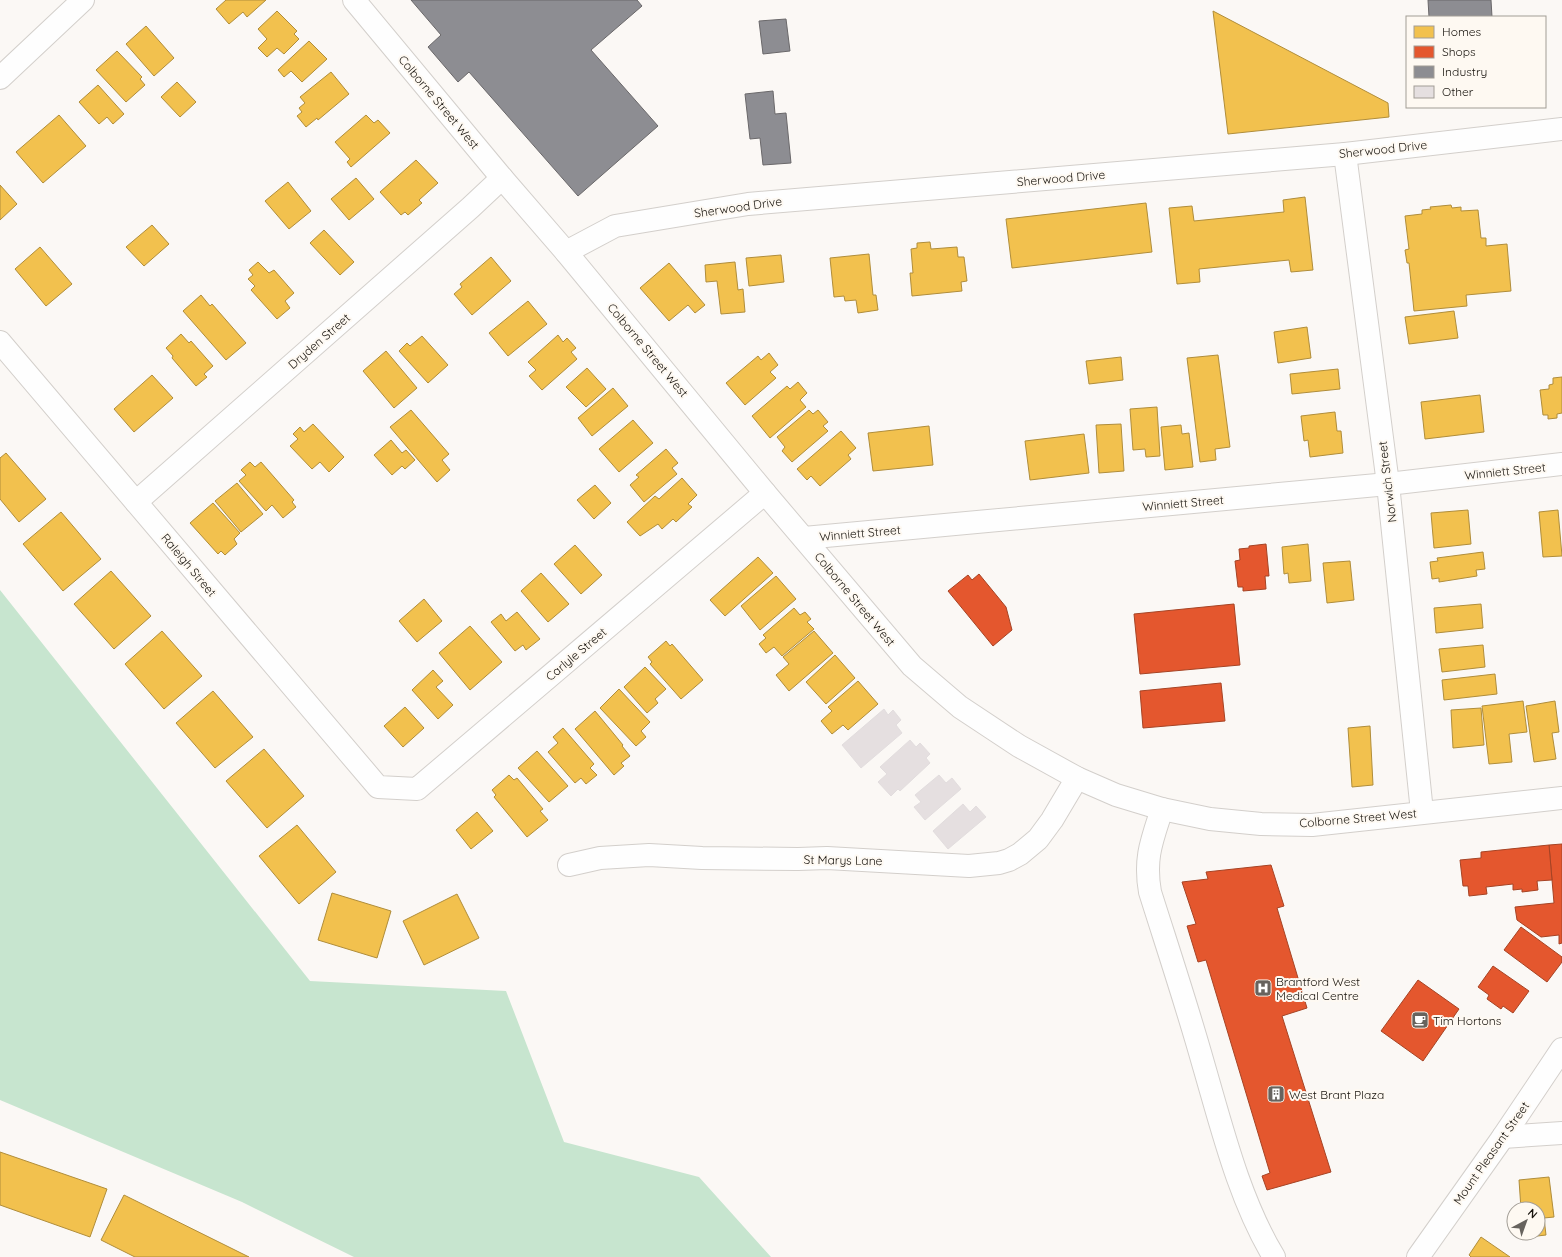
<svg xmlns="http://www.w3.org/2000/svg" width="1562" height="1257" viewBox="0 0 1562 1257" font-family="Quicksand,sans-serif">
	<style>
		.forest { fill: #c7e5cf }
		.homes { fill: #f2c14e; stroke: #b08d3a }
		.shops { fill: #e4572e; stroke: #a64324 }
		.industry { fill: #8d8d92; stroke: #6a686a }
		.building { fill: #e5dfe0; stroke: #e2ddde }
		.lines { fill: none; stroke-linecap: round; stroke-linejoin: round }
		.minor-casing { stroke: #d3cfcb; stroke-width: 24 }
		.secondary-casing { stroke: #d3cfcb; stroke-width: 24 }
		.minor { stroke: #fefefe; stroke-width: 22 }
		.secondary { stroke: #fefefe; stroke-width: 22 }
		.labels { text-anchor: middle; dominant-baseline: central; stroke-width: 4; stroke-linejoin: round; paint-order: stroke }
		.street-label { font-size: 12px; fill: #17130d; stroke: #fef9f2 }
		.poi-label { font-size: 12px; fill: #17130d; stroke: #fef9f2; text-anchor: start }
	</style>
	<rect width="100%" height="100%" fill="#fbf8f5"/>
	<path class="forest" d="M 0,590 L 310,981 L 506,991 L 564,1142 L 699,1177 L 771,1257 L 354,1257 L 242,1202 L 0,1100 Z"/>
	<g class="homes">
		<path d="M 226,0 L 266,0 L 247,17 L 243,12 L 229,24 L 216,9 Z"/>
		<path d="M 277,11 L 297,31 L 294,34 L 299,39 L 284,54 L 277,48 L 267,57 L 258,48 L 267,39 L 258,29 Z"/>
		<path d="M 1213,11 L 1388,103 L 1389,117 L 1228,134 Z"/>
		<path d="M 146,26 L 174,58 L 154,76 L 126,44 Z"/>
		<path d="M 309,41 L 327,59 L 302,82 L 291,71 L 284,77 L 278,70 Z"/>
		<path d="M 117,51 L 142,77 L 140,79 L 145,85 L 126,102 L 96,70 Z"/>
		<path d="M 331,72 L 349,94 L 318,120 L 317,118 L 306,127 L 297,116 L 302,112 L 299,108 L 305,103 L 300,97 Z"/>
		<path d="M 177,82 L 196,102 L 180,117 L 161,97 Z"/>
		<path d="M 98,85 L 124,114 L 113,124 L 107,117 L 99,124 L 79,102 Z"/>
		<path d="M 59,115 L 86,146 L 43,183 L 16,152 Z"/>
		<path d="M 366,115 L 374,123 L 378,120 L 390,133 L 351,167 L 347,162 L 350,159 L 335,142 Z"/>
		<path d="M 416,160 L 438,183 L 419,200 L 422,203 L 408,215 L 405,212 L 401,215 L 380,192 Z"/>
		<path d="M 356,178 L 374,199 L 349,220 L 331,199 Z"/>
		<path d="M 288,182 L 311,211 L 289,229 L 265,201 Z"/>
		<path d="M 0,185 L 17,204 L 0,220 Z"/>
		<path d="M 1305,197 L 1313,270 L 1291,272 L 1289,260 L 1199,269 L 1200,282 L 1177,284 L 1169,208 L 1192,206 L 1194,221 L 1284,212 L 1283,200 Z"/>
		<path d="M 1146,203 L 1152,252 L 1012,268 L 1006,219 Z"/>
		<path d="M 1451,205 L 1452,208 L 1461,207 L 1461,211 L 1478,210 L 1481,238 L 1486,238 L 1486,246 L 1507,244 L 1511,291 L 1466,295 L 1467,306 L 1414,311 L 1409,263 L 1407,263 L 1405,250 L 1409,249 L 1405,216 L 1422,214 L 1422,210 L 1431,209 L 1430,207 Z"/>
		<path d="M 152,225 L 169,244 L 144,266 L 126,247 Z"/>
		<path d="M 324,230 L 354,262 L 340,275 L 310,243 Z"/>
		<path d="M 930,242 L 931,249 L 957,247 L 958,257 L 964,257 L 967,281 L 961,282 L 962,291 L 912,296 L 910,273 L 913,273 L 911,249 L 917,248 L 917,243 Z"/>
		<path d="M 40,247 L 72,284 L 46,306 L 15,269 Z"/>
		<path d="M 869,254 L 873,295 L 876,295 L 878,310 L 858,313 L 856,300 L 845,301 L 844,296 L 834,297 L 830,258 Z"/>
		<path d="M 781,255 L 784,282 L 749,286 L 746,258 Z"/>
		<path d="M 491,257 L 511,281 L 472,315 L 454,294 L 462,287 L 460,284 Z"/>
		<path d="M 258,262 L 269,273 L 274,270 L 294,293 L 285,301 L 290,308 L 277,319 L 251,290 L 255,286 L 248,279 L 253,275 L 249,270 Z"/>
		<path d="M 735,262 L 738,290 L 743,289 L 745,312 L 721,314 L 717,281 L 706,282 L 705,265 Z"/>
		<path d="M 669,263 L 705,305 L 695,313 L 688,305 L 669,321 L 640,288 Z"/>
		<path d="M 201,295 L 210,306 L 212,304 L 246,343 L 226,360 L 183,311 Z"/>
		<path d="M 528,301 L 547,324 L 508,356 L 489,333 Z"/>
		<path d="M 1454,311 L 1458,338 L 1409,344 L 1405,317 Z"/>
		<path d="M 1307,327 L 1311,358 L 1278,363 L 1274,332 Z"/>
		<path d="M 181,334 L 189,343 L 191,341 L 213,366 L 204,374 L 207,377 L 196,386 L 172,358 L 173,356 L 166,348 Z"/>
		<path d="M 558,335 L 563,342 L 567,338 L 576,348 L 571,352 L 577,359 L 542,390 L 529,376 L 536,370 L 528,362 Z"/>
		<path d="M 422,336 L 448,365 L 428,383 L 399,351 L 407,343 L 410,346 Z"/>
		<path d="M 386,351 L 417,388 L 394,408 L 363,371 Z"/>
		<path d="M 769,353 L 778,365 L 770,372 L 776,378 L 745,405 L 726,383 L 758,356 L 761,360 Z"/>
		<path d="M 1218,355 L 1230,447 L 1215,449 L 1216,460 L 1200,462 L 1187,358 Z"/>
		<path d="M 1121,357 L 1123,380 L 1089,384 L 1086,361 Z"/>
		<path d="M 587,368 L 606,389 L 586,407 L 566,387 Z"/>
		<path d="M 1338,369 L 1340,389 L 1292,394 L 1290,374 Z"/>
		<path d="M 152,375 L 173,398 L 134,432 L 114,409 Z"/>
		<path d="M 1562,377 L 1562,413 L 1557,414 L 1557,418 L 1548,419 L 1548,415 L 1543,415 L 1540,390 L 1549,389 L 1549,385 L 1553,384 L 1553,378 Z"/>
		<path d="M 798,382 L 807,393 L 800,400 L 806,407 L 770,438 L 752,416 L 787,386 L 790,389 Z"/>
		<path d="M 613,388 L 628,406 L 592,436 L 578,418 Z"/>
		<path d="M 1480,395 L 1484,432 L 1425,439 L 1421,402 Z"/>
		<path d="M 1157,407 L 1160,456 L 1146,457 L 1145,449 L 1133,450 L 1130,409 Z"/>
		<path d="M 411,410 L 449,454 L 442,460 L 450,470 L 437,482 L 390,427 Z"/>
		<path d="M 809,410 L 813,414 L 818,410 L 828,422 L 823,426 L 828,431 L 792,462 L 782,451 L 785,447 L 777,437 Z"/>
		<path d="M 1335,412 L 1337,431 L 1341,431 L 1343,453 L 1310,457 L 1308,440 L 1304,441 L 1301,416 Z"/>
		<path d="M 633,420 L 653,443 L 619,472 L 599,449 Z"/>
		<path d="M 313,424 L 344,457 L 329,472 L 320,462 L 312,469 L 290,446 L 298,439 L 293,434 L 300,427 L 304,432 Z"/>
		<path d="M 1121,424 L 1124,471 L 1099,473 L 1096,425 Z"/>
		<path d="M 1181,425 L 1182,434 L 1189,433 L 1193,467 L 1165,470 L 1161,427 Z"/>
		<path d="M 929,426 L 933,465 L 873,471 L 868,433 Z"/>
		<path d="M 841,431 L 856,448 L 848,455 L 851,459 L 820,486 L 811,476 L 807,480 L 797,469 Z"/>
		<path d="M 1084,434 L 1089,473 L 1030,480 L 1025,441 Z"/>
		<path d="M 391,440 L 402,453 L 406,450 L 415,460 L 405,469 L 402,466 L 392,475 L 374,455 Z"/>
		<path d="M 666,449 L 678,463 L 672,468 L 677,474 L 644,502 L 630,485 L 639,477 L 636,475 Z"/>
		<path d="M 6,453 L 46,499 L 19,522 L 0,499 L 0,458 Z"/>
		<path d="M 250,462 L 255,467 L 261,462 L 294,500 L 292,502 L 296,507 L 283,518 L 272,505 L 266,511 L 239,481 L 246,475 L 241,470 Z"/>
		<path d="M 682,478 L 697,495 L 688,504 L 692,507 L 676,522 L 673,519 L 662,529 L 658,524 L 640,536 L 627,522 L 655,496 L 659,499 Z"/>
		<path d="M 237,483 L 263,514 L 241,532 L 215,501 Z"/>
		<path d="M 595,485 L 611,503 L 594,519 L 577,500 Z"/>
		<path d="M 213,503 L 240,533 L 234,539 L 237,544 L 225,555 L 221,551 L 218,554 L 190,523 Z"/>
		<path d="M 1468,510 L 1471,544 L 1434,548 L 1431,513 Z"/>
		<path d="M 1558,510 L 1562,556 L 1543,557 L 1539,512 Z"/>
		<path d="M 61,512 L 101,559 L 63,591 L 23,544 Z"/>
		<path d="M 1308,544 L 1311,581 L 1289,583 L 1288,573 L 1284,574 L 1282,547 Z"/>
		<path d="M 575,545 L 602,575 L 581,594 L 554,564 Z"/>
		<path d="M 1483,552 L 1485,569 L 1476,570 L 1477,576 L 1439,582 L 1439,578 L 1432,579 L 1430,562 L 1438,561 L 1437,558 Z"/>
		<path d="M 758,557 L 773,573 L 725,616 L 710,600 Z"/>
		<path d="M 1350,561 L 1354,600 L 1327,603 L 1323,563 Z"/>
		<path d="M 111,571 L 151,616 L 114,649 L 74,604 Z"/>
		<path d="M 541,573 L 569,604 L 548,622 L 521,591 Z"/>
		<path d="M 776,576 L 796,599 L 760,630 L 741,606 Z"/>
		<path d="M 424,599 L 442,621 L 417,642 L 399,621 Z"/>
		<path d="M 1481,604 L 1483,628 L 1436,633 L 1434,608 Z"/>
		<path d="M 794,608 L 800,615 L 805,612 L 811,619 L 807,622 L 814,629 L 782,656 L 774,647 L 766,653 L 759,644 L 766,638 L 763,635 Z"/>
		<path d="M 517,612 L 540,639 L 526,650 L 523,645 L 515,651 L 491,622 L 501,614 L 506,621 Z"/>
		<path d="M 470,626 L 502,662 L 470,690 L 439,653 Z"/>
		<path d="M 162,631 L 202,676 L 164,709 L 125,664 Z"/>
		<path d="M 814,631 L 833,653 L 789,691 L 776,675 L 789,664 L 783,657 Z"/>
		<path d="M 666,641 L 670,646 L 672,644 L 703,680 L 681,699 L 650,664 L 652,662 L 648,657 Z"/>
		<path d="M 1483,645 L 1485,667 L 1442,672 L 1439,649 Z"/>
		<path d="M 835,655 L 855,678 L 826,704 L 806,682 Z"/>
		<path d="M 645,667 L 666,689 L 655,699 L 658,703 L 647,713 L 624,687 Z"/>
		<path d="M 433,670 L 443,681 L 436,687 L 453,705 L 438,719 L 412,690 Z"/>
		<path d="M 1495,674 L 1497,694 L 1444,700 L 1442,680 Z"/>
		<path d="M 858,681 L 878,704 L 848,730 L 843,725 L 832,734 L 821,721 L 832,711 L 828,707 Z"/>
		<path d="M 619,689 L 650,722 L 641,731 L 646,737 L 636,746 L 600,708 Z"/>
		<path d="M 213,691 L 253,737 L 215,768 L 176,723 Z"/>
		<path d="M 1523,701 L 1527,732 L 1509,734 L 1512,762 L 1489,764 L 1482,706 Z"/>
		<path d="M 1555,701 L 1559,732 L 1552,733 L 1556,759 L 1534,762 L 1526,706 Z"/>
		<path d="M 405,707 L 424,728 L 403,747 L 384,726 Z"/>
		<path d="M 1481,708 L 1484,745 L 1453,748 L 1451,710 Z"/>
		<path d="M 595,711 L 623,745 L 622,746 L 630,756 L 621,763 L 624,766 L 614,775 L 575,729 Z"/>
		<path d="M 1370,726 L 1373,785 L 1352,787 L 1348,728 Z"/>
		<path d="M 563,728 L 594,764 L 590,768 L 597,775 L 586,784 L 581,778 L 575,783 L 548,752 L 558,743 L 553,737 Z"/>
		<path d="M 264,749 L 304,796 L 267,828 L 226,781 Z"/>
		<path d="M 537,751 L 568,786 L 549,802 L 518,768 Z"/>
		<path d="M 509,775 L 514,780 L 517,778 L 543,809 L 540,811 L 548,820 L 527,837 L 494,797 L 496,795 L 492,790 Z"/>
		<path d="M 477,812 L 493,831 L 471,849 L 456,830 Z"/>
		<path d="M 297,825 L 336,872 L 299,904 L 259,856 Z"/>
		<path d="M 332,893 L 391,911 L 377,958 L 318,940 Z"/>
		<path d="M 457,894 L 479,938 L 424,965 L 403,921 Z"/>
		<path d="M 0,1152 L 107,1189 L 90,1237 L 0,1205 Z"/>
		<path d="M 1549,1177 L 1554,1217 L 1544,1218 L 1546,1235 L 1529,1237 L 1529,1233 L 1538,1233 L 1538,1209 L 1521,1209 L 1519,1180 Z"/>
		<path d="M 124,1195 L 249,1257 L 135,1257 L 101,1240 Z"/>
		<path d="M 1481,1237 L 1510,1257 L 1471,1257 L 1469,1255 Z"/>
	</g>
	<g class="shops">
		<path d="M 1266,544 L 1269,576 L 1265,576 L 1266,589 L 1243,591 L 1243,587 L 1238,587 L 1235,561 L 1240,560 L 1239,549 L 1249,548 L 1249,546 Z"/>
		<path d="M 979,574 L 1006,607 L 1012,630 L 993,646 L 948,591 L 968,575 L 972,580 Z"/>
		<path d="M 1234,604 L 1240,665 L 1140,674 L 1134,614 Z"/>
		<path d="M 1221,683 L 1225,721 L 1143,728 L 1140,691 Z"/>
		<path d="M 1562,844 L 1562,943 L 1559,944 L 1559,935 L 1541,937 L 1517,920 L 1515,907 L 1554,903 L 1549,845 Z"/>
		<path d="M 1549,845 L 1552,880 L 1537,881 L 1538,890 L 1522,892 L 1522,889 L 1513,890 L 1513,884 L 1486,887 L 1487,894 L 1469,896 L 1468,886 L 1463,886 L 1460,860 L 1481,858 L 1481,852 Z"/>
		<path d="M 1271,865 L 1284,906 L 1277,908 L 1307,1008 L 1282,1016 L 1331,1172 L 1267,1190 L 1262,1176 L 1270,1173 L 1206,960 L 1198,962 L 1187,926 L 1196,924 L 1182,882 L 1208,879 L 1206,872 Z"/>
		<path d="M 1521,927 L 1562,957 L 1562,962 L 1547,982 L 1504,950 Z"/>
		<path d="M 1493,966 L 1529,991 L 1513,1013 L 1503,1006 L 1501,1009 L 1487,999 L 1489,995 L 1478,987 Z"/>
		<path d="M 1418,980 L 1459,1009 L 1423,1061 L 1381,1031 Z"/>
	</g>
	<g class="industry">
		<path d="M 411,0 L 637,0 L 642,6 L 591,50 L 658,126 L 578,196 L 469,72 L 458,82 L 428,47 L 441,35 Z"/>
		<path d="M 1428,0 L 1491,0 L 1492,17 L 1429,17 Z"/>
		<path d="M 786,19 L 790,51 L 763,54 L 759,21 Z"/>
		<path d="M 773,91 L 775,114 L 786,113 L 791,163 L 763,165 L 760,138 L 750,139 L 745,94 Z"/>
	</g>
	<g class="building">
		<path d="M 884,709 L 888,715 L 893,710 L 901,720 L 896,725 L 902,733 L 861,768 L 842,745 Z"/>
		<path d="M 910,740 L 916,747 L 920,743 L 930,754 L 926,758 L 930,763 L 900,791 L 898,789 L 891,796 L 878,782 L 887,774 L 880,767 Z"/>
		<path d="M 939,775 L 946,783 L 952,778 L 961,789 L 925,820 L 914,807 L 921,802 L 915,795 Z"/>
		<path d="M 963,804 L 970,812 L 976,806 L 986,817 L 948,849 L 933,831 Z"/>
	</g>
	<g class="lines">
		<g class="minor-casing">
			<g id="minor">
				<path d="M 0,78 L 83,0"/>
				<path d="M 1345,154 L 1388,484 L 1422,812"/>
				<path d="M 566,252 L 615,226 L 748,204 L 1345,154 L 1562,129"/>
				<path d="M 0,342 L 378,787 L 417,789 L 765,493"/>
				<path d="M 136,502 L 470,208 L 502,178"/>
				<path d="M 804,538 L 1388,484 L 1562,464"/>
				<path d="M 1162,809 C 1152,840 1144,858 1150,892 C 1168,949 1187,1006 1203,1063 C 1222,1128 1239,1199 1274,1257"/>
				<path d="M 569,865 L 600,858 L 649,855 L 702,858 L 798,859 L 827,858 L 969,866 L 999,863 L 1009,860 L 1020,854 L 1038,839 L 1052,820 L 1077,778"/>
				<path d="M 1503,1137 L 1562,1133"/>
			</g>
		</g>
		<g class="secondary-casing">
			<g id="secondary">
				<path d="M 354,0 L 502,178 L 566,252 L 765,493 L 912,666 L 960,707 L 1019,746 L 1077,778 L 1116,795 L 1162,809 L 1210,819 L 1261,824 L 1312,825 L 1562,798"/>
				<path d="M 1418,1257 L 1503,1137 L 1562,1049"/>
			</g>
		</g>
		<use href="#minor" class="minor"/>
		<use href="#secondary" class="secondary"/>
	</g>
	<defs>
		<g id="hospital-square" transform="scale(0.9)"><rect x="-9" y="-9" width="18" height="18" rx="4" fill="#67635e" stroke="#fef9f2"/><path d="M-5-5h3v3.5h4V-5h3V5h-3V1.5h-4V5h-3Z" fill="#fff"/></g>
		<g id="cafe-square" transform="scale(0.9)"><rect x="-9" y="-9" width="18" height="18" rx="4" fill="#67635e" stroke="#fef9f2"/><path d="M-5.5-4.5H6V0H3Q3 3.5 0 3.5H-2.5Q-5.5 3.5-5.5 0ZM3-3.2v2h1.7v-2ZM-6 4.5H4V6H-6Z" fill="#fff"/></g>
		<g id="building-square" transform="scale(0.9)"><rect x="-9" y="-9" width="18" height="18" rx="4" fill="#67635e" stroke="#fef9f2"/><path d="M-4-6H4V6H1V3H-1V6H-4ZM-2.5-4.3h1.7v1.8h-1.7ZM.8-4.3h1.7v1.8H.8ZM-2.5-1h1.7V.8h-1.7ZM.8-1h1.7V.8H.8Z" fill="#fff"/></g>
	</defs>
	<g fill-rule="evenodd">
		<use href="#hospital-square" x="1263" y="988"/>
		<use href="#cafe-square" x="1420" y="1020"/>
		<use href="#building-square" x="1276" y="1094"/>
	</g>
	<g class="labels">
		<g class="street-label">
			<text transform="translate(439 102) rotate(50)">Colborne Street West</text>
			<text transform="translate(1383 149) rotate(-6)">Sherwood Drive</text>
			<text transform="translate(1061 178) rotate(-5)">Sherwood Drive</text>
			<text transform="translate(738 207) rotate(-8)">Sherwood Drive</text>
			<text transform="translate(319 341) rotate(-41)">Dryden Street</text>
			<text transform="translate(648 350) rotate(50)">Colborne Street West</text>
			<text transform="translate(1505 471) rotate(-6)">Winniett Street</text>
			<text transform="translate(1387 482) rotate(-97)">Norwich Street</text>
			<text transform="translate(1183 503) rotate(-5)">Winniett Street</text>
			<text transform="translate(860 533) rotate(-5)">Winniett Street</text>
			<text transform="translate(189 565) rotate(50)">Raleigh Street</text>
			<text transform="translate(855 599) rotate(50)">Colborne Street West</text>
			<text transform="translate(576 654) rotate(-40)">Carlyle Street</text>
			<text transform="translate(1358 818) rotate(-5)">Colborne Street West</text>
			<text transform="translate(843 860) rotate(1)">St Marys Lane</text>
			<text transform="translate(1491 1153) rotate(-55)">Mount Pleasant Street</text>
		</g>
		<g class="poi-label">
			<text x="1276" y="981">Brantford West<tspan x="1276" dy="14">Medical Centre</tspan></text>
			<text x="1433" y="1020">Tim Hortons</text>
			<text x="1289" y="1094">West Brant Plaza</text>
		</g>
	</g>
	<rect x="1406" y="16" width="140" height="92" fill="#fef9f2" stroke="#a29d96"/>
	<rect x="1414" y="26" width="20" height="12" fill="#f2c14e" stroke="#a29d96"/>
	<text x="1442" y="36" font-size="12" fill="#17130d">Homes</text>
	<rect x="1414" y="46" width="20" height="12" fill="#e4572e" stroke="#a29d96"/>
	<text x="1442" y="56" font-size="12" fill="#17130d">Shops</text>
	<rect x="1414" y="66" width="20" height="12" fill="#8d8d92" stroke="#a29d96"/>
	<text x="1442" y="76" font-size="12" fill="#17130d">Industry</text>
	<rect x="1414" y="86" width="20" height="12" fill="#e5dfe0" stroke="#a29d96"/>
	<text x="1442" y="96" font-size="12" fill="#17130d">Other</text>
	<g transform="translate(1526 1221) rotate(41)"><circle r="19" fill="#fef9f2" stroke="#a29d96"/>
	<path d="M0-3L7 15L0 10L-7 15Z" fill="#67635e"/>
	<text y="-6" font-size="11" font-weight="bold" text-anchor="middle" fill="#17130d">N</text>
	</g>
</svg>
